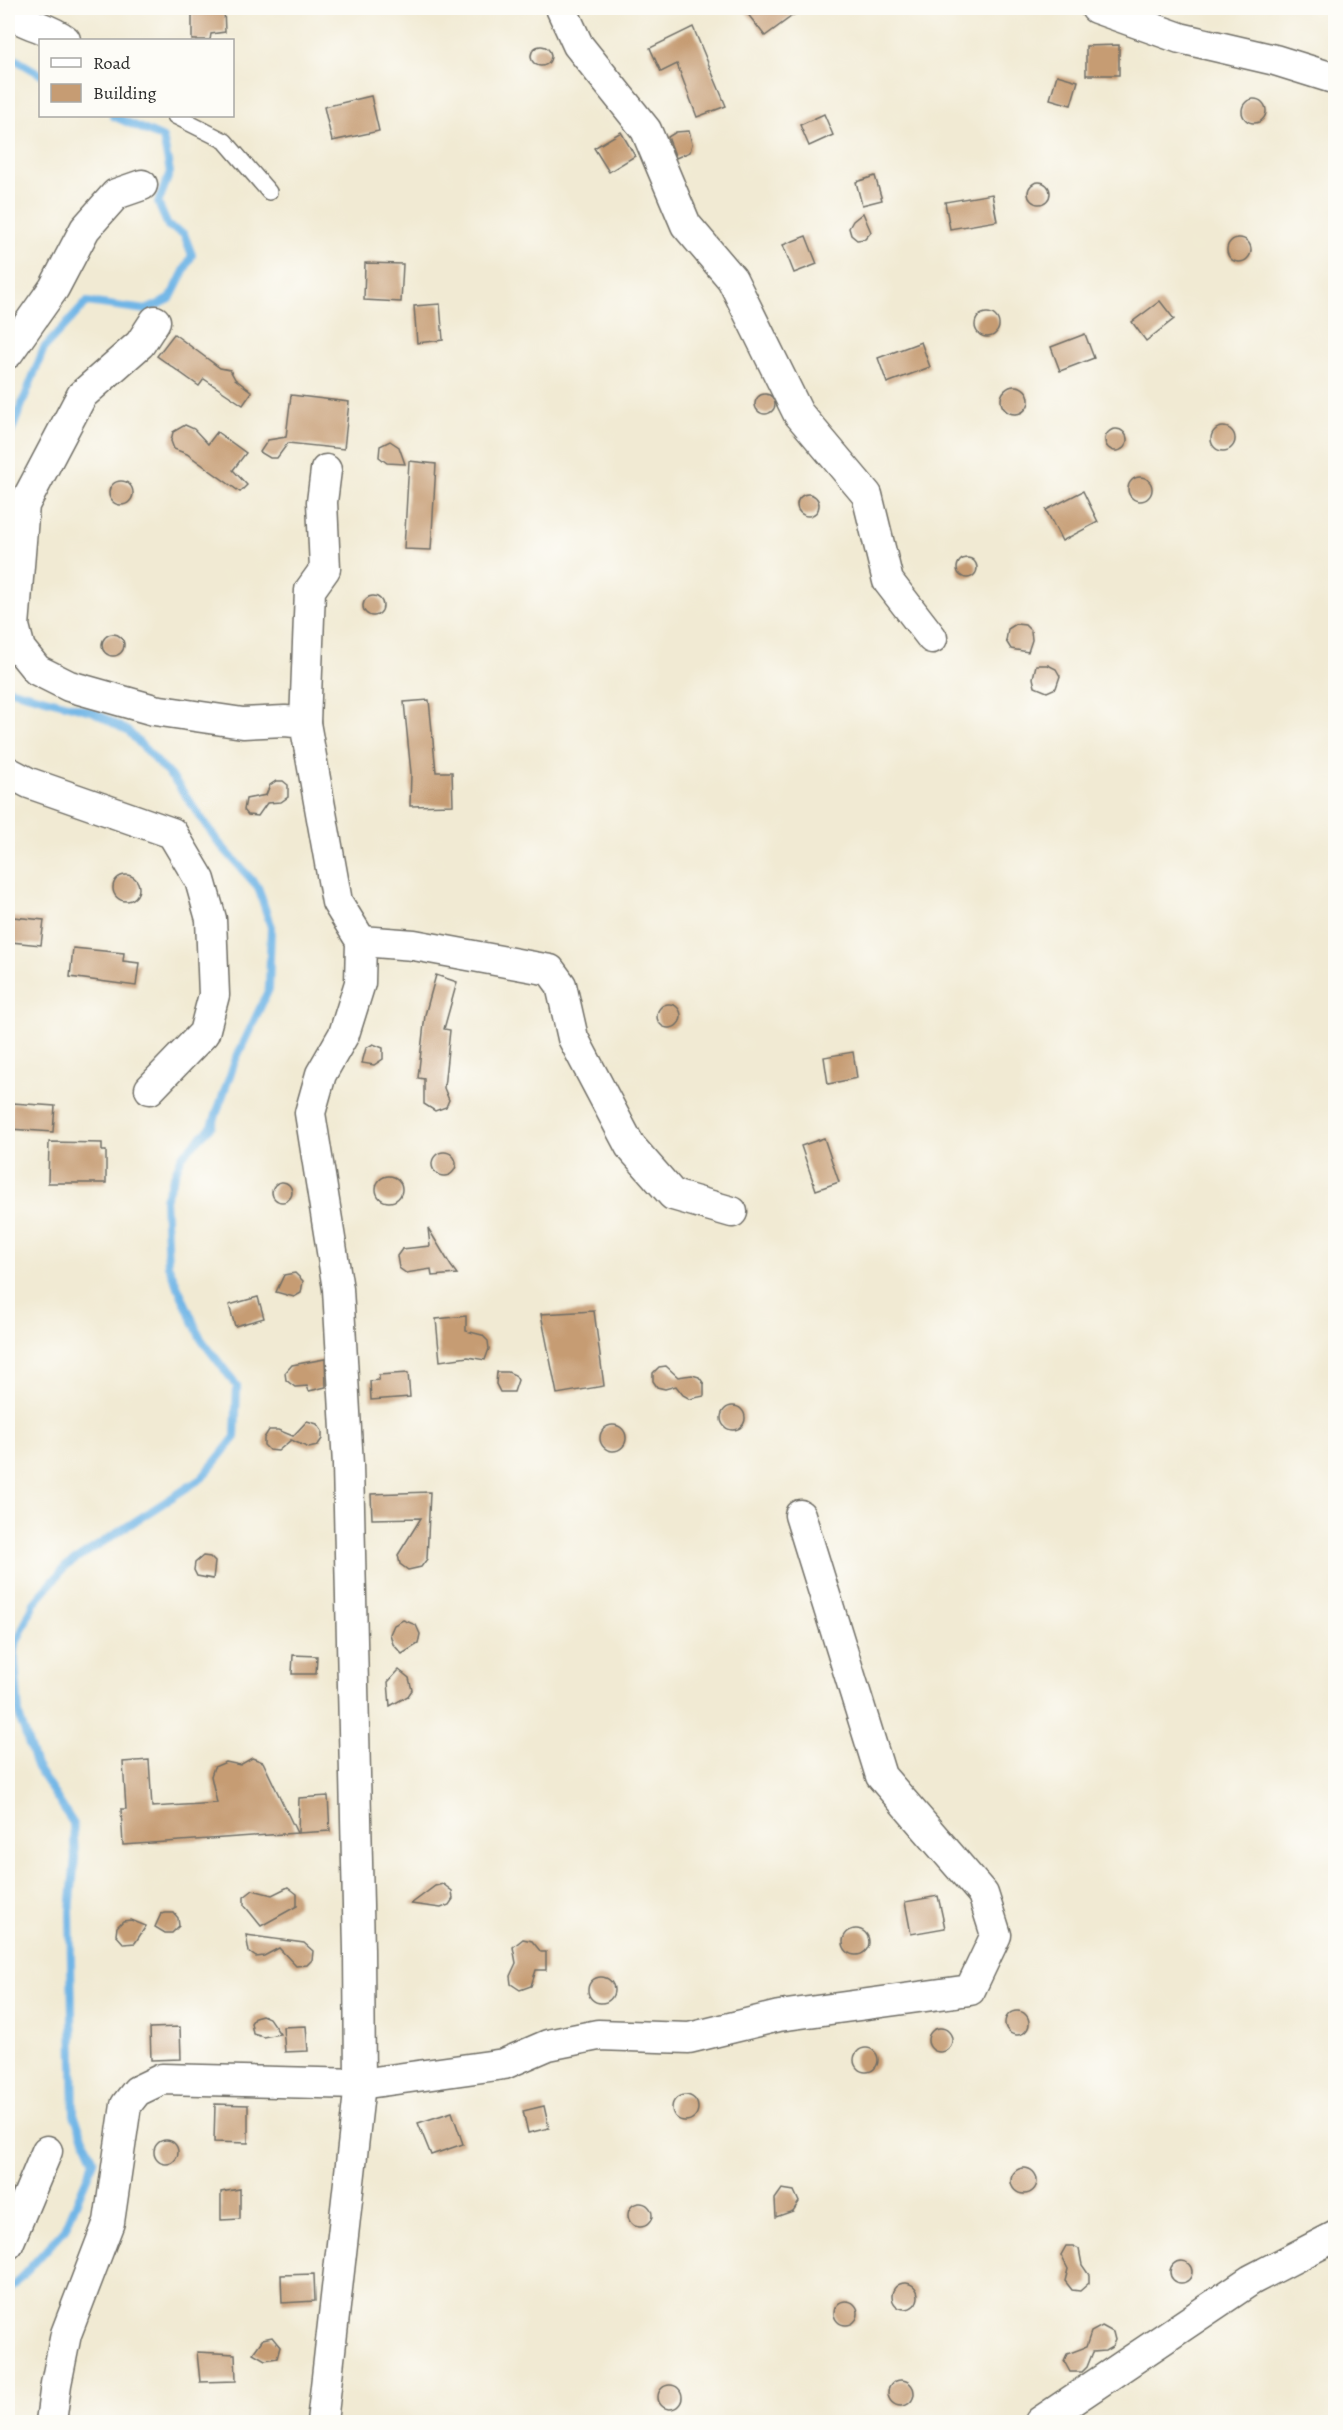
<svg xmlns="http://www.w3.org/2000/svg" width="1343" height="2430" viewBox="0 0 1343 2430" font-family="Alegreya,serif">
	<style>
		.lines { fill: none; stroke-linecap: round; stroke-linejoin: round }
		.stream { stroke: #70b5e6; stroke-width: 8 }
		.building { fill: #c69c73 }
		.service-casing { stroke: #706e66; stroke-width: 18 }
		.minor-casing { stroke: #706e66; stroke-width: 33 }
		.service { stroke: #fff; stroke-width: 15 }
		.minor { stroke: #fff; stroke-width: 30 }
	</style>
	<rect width="100%" height="100%" fill="#fdfcf7"/>
	<filter id="ink" filterUnits="userSpaceOnUse"><feTurbulence type="fractalNoise" baseFrequency=".0167" numOctaves="2"/><feDisplacementMap in="SourceGraphic" scale="12" xChannelSelector="R" yChannelSelector="G"/><feConvolveMatrix kernelMatrix="1 2 1 2 8 2 1 2 1" color-interpolation-filters="sRGB"/></filter>
	<filter id="wash" filterUnits="userSpaceOnUse"><feTurbulence type="fractalNoise" baseFrequency=".008" numOctaves="4" result="noise"/><feDisplacementMap in="SourceGraphic" scale="24" xChannelSelector="R" yChannelSelector="G"/><feGaussianBlur stdDeviation="1.35" result="paint"/><feColorMatrix in="noise" values="0 0 0 0 0 0 0 0 0 0 0 0 0 0 0 0 0 1.4 0 .05"/><feComposite in="paint" operator="in"/></filter>
	<g filter="url(#wash)">
		<rect width="100%" height="100%" fill="#f1ead3"/>
		<g class="lines">
			<g class="stream">
				<path d="M 8,55 L 40,74"/>
				<path d="M 8,440 L 44,348 L 87,302 L 146,310 L 170,299 L 192,255 L 184,234 L 168,226 L 158,203 L 170,172 L 163,138 L 113,116"/>
				<path d="M 8,689 L 94,712 L 129,732 L 176,782 L 218,842 L 258,887 L 271,927 L 269,989 L 235,1061 L 212,1126 L 182,1156 L 165,1199 L 168,1265 L 201,1339 L 237,1386 L 235,1437 L 202,1478 L 66,1566 L 34,1603 L 14,1648 L 19,1715 L 36,1766 L 73,1823 L 75,1857 L 70,1911 L 74,2115 L 94,2161 L 65,2229 L 8,2292"/>
			</g>
		</g>
		<g id="blocks">
			<g class="building">
				<path d="M 192,8 L 224,8 L 225,32 L 211,34 L 210,40 L 192,40 Z"/>
				<path d="M 743,8 L 803,8 L 765,36 Z"/>
				<path d="M 693,27 L 726,106 L 697,117 L 677,64 L 661,72 L 650,48 Z"/>
				<path d="M 1119,45 L 1119,75 L 1086,75 L 1086,46 Z"/>
				<circle cx="541" cy="56" r="10"/>
				<path d="M 1057,75 L 1078,81 L 1071,105 L 1050,99 Z"/>
				<path d="M 371,96 L 379,131 L 332,141 L 324,107 Z"/>
				<circle cx="1254" cy="111" r="12"/>
				<path d="M 824,114 L 833,135 L 809,146 L 800,125 Z"/>
				<path d="M 689,131 L 692,144 L 690,152 L 676,158 L 668,137 L 676,132 Z"/>
				<path d="M 621,132 L 635,156 L 609,172 L 594,148 Z"/>
				<path d="M 875,176 L 882,200 L 862,205 L 856,182 Z"/>
				<circle cx="1039" cy="193" r="11"/>
				<path d="M 992,194 L 997,221 L 950,229 L 945,202 Z"/>
				<path d="M 863,213 L 871,232 L 865,239 L 857,240 L 851,235 L 849,228 L 853,221 Z"/>
				<path d="M 806,236 L 817,264 L 794,273 L 783,245 Z"/>
				<circle cx="1239" cy="250" r="12"/>
				<path d="M 365,263 L 403,264 L 401,302 L 364,300 Z"/>
				<path d="M 1160,301 L 1174,319 L 1146,341 L 1132,322 Z"/>
				<path d="M 440,304 L 443,340 L 417,343 L 414,306 Z"/>
				<circle cx="987" cy="325" r="12"/>
				<path d="M 174,334 L 220,368 L 230,370 L 235,379 L 252,392 L 243,405 L 204,379 L 199,386 L 157,356 Z"/>
				<path d="M 1085,334 L 1094,358 L 1060,371 L 1051,347 Z"/>
				<path d="M 921,342 L 930,367 L 887,383 L 878,358 Z"/>
				<circle cx="1015" cy="400" r="14"/>
				<circle cx="765" cy="404" r="10"/>
				<path d="M 291,395 L 349,402 L 344,449 L 288,443 L 277,458 L 270,458 L 260,452 L 268,440 L 286,437 Z"/>
				<path d="M 185,425 L 194,429 L 208,444 L 217,432 L 246,453 L 233,470 L 247,485 L 240,492 L 187,454 L 174,449 L 171,441 L 173,432 Z"/>
				<circle cx="1223" cy="439" r="12"/>
				<circle cx="1116" cy="440" r="11"/>
				<path d="M 390,441 L 399,447 L 405,464 L 387,463 L 379,457 L 380,446 Z"/>
				<path d="M 409,461 L 436,464 L 431,550 L 404,549 Z"/>
				<circle cx="1140" cy="489" r="12"/>
				<circle cx="121" cy="493" r="12"/>
				<path d="M 1083,491 L 1098,522 L 1062,541 L 1046,510 Z"/>
				<circle cx="808" cy="505" r="11"/>
				<circle cx="967" cy="568" r="10"/>
				<circle cx="373" cy="606" r="10"/>
				<path d="M 1016,624 L 1025,625 L 1031,631 L 1032,640 L 1028,652 L 1011,649 L 1006,641 L 1008,629 Z"/>
				<circle cx="113" cy="645" r="11"/>
				<path d="M 1036,665 L 1048,665 L 1056,669 L 1060,676 L 1056,688 L 1047,692 L 1035,687 L 1033,678 Z"/>
				<path d="M 429,700 L 436,772 L 452,772 L 453,805 L 410,806 L 411,773 L 404,702 Z"/>
				<path d="M 276,781 L 283,781 L 288,785 L 288,797 L 281,802 L 267,803 L 258,816 L 248,815 L 244,810 L 246,799 L 266,795 L 270,785 Z"/>
				<circle cx="126" cy="888" r="13"/>
				<path d="M 13,917 L 44,920 L 41,945 L 11,942 Z"/>
				<path d="M 73,948 L 124,953 L 123,961 L 139,963 L 136,986 L 70,977 Z"/>
				<path d="M 436,975 L 457,982 L 444,1029 L 450,1030 L 444,1088 L 449,1100 L 446,1107 L 435,1111 L 424,1104 L 424,1079 L 418,1078 L 425,1015 Z"/>
				<circle cx="669" cy="1016" r="12"/>
				<path d="M 373,1044 L 383,1048 L 383,1059 L 374,1065 L 362,1063 L 366,1048 Z"/>
				<path d="M 853,1052 L 857,1078 L 828,1084 L 824,1057 Z"/>
				<path d="M 12,1103 L 55,1106 L 53,1132 L 10,1129 Z"/>
				<path d="M 824,1138 L 839,1182 L 816,1190 L 801,1146 Z"/>
				<path d="M 49,1142 L 102,1143 L 102,1151 L 106,1151 L 106,1183 L 48,1183 Z"/>
				<circle cx="444" cy="1164" r="12"/>
				<circle cx="389" cy="1189" r="13"/>
				<circle cx="282" cy="1192" r="10"/>
				<path d="M 428,1228 L 451,1266 L 457,1274 L 432,1276 L 431,1269 L 406,1273 L 399,1268 L 397,1256 L 402,1249 L 430,1246 Z"/>
				<path d="M 295,1273 L 303,1281 L 301,1293 L 294,1297 L 276,1292 L 284,1275 Z"/>
				<path d="M 258,1297 L 264,1318 L 235,1326 L 229,1305 Z"/>
				<path d="M 594,1311 L 604,1386 L 557,1394 L 541,1314 Z"/>
				<path d="M 466,1316 L 466,1331 L 482,1335 L 488,1341 L 489,1349 L 485,1360 L 468,1357 L 440,1361 L 436,1319 Z"/>
				<path d="M 325,1359 L 326,1387 L 309,1391 L 307,1386 L 295,1387 L 286,1380 L 285,1373 L 292,1365 Z"/>
				<path d="M 666,1366 L 678,1377 L 692,1375 L 699,1377 L 704,1384 L 704,1396 L 690,1399 L 683,1395 L 676,1386 L 665,1389 L 657,1387 L 653,1381 L 653,1373 L 659,1367 Z"/>
				<path d="M 497,1372 L 508,1372 L 515,1375 L 518,1380 L 514,1392 L 500,1392 L 496,1384 Z"/>
				<path d="M 408,1373 L 410,1397 L 371,1400 L 370,1381 L 379,1380 L 379,1375 Z"/>
				<circle cx="733" cy="1418" r="12"/>
				<path d="M 307,1421 L 317,1424 L 322,1431 L 322,1439 L 317,1446 L 309,1448 L 291,1440 L 278,1451 L 269,1450 L 264,1445 L 264,1438 L 269,1430 L 278,1430 L 293,1436 Z"/>
				<circle cx="613" cy="1438" r="13"/>
				<path d="M 430,1492 L 427,1559 L 421,1567 L 408,1570 L 400,1564 L 398,1555 L 421,1518 L 372,1519 L 371,1494 Z"/>
				<path d="M 203,1556 L 210,1557 L 215,1562 L 213,1579 L 197,1576 L 194,1570 L 195,1563 Z"/>
				<path d="M 403,1620 L 416,1625 L 420,1634 L 418,1644 L 402,1654 L 393,1644 L 390,1634 L 394,1625 Z"/>
				<path d="M 293,1655 L 317,1656 L 316,1674 L 292,1674 Z"/>
				<path d="M 399,1670 L 409,1678 L 412,1690 L 408,1696 L 390,1706 L 388,1682 Z"/>
				<path d="M 252,1758 L 263,1762 L 297,1833 L 123,1845 L 121,1809 L 126,1809 L 123,1762 L 149,1760 L 152,1807 L 217,1803 L 211,1776 L 214,1767 L 226,1762 L 240,1765 Z"/>
				<path d="M 328,1796 L 330,1831 L 298,1833 L 299,1798 Z"/>
				<path d="M 443,1884 L 452,1891 L 453,1899 L 449,1905 L 441,1908 L 411,1904 L 435,1886 Z"/>
				<path d="M 288,1887 L 297,1894 L 297,1906 L 261,1926 L 244,1905 L 244,1897 L 253,1890 L 272,1895 Z"/>
				<path d="M 938,1896 L 945,1928 L 911,1934 L 905,1902 Z"/>
				<path d="M 166,1913 L 174,1913 L 178,1918 L 179,1926 L 172,1933 L 165,1933 L 155,1927 L 161,1914 Z"/>
				<path d="M 131,1920 L 146,1926 L 135,1943 L 124,1944 L 116,1935 L 117,1927 L 123,1921 Z"/>
				<circle cx="856" cy="1942" r="13"/>
				<path d="M 246,1935 L 304,1943 L 313,1951 L 312,1960 L 307,1965 L 296,1966 L 279,1948 L 264,1956 L 256,1957 L 249,1952 Z"/>
				<path d="M 523,1939 L 532,1941 L 541,1952 L 546,1952 L 546,1970 L 536,1970 L 531,1986 L 520,1990 L 511,1984 L 510,1976 L 516,1963 L 513,1947 Z"/>
				<circle cx="601" cy="1990" r="13"/>
				<circle cx="1017" cy="2023" r="12"/>
				<path d="M 262,2015 L 269,2018 L 280,2034 L 263,2037 L 253,2034 L 251,2023 L 255,2017 Z"/>
				<path d="M 306,2026 L 308,2051 L 285,2052 L 283,2027 Z"/>
				<path d="M 180,2027 L 181,2059 L 151,2060 L 150,2028 Z"/>
				<circle cx="940" cy="2040" r="12"/>
				<circle cx="866" cy="2060" r="12"/>
				<circle cx="685" cy="2108" r="13"/>
				<path d="M 215,2104 L 248,2105 L 248,2143 L 214,2142 Z"/>
				<path d="M 544,2106 L 549,2128 L 528,2133 L 523,2111 Z"/>
				<path d="M 452,2112 L 463,2144 L 431,2155 L 418,2123 Z"/>
				<circle cx="166" cy="2152" r="12"/>
				<circle cx="1024" cy="2181" r="13"/>
				<path d="M 240,2189 L 240,2219 L 221,2220 L 221,2192 Z"/>
				<path d="M 782,2189 L 794,2191 L 799,2202 L 793,2211 L 776,2217 L 775,2199 Z"/>
				<circle cx="640" cy="2215" r="12"/>
				<path d="M 1066,2246 L 1073,2246 L 1079,2249 L 1082,2265 L 1089,2275 L 1089,2283 L 1080,2291 L 1072,2290 L 1065,2281 L 1068,2269 L 1061,2255 Z"/>
				<circle cx="1181" cy="2272" r="11"/>
				<path d="M 314,2274 L 315,2301 L 282,2303 L 281,2275 Z"/>
				<circle cx="905" cy="2296" r="13"/>
				<circle cx="846" cy="2313" r="12"/>
				<path d="M 1102,2326 L 1113,2332 L 1115,2340 L 1112,2347 L 1105,2351 L 1093,2352 L 1087,2367 L 1082,2372 L 1070,2372 L 1064,2361 L 1067,2354 L 1086,2347 L 1091,2332 Z"/>
				<path d="M 272,2337 L 280,2347 L 277,2358 L 265,2360 L 253,2353 L 263,2339 Z"/>
				<path d="M 197,2352 L 235,2354 L 236,2381 L 200,2382 Z"/>
				<circle cx="901" cy="2393" r="13"/>
				<circle cx="670" cy="2397" r="12"/>
			</g>
		</g>
	</g>
	<g filter="url(#ink)">
		<use href="#blocks" fill-opacity="0" stroke="#706e66" stroke-width="1.5"/>
		<g class="lines">
			<g class="service-casing">
				<path id="service" d="M 175,116 L 225,141 L 269,192"/>
			</g>
			<g class="minor-casing">
				<g id="minor">
					<path d="M 561,8 L 578,45 L 646,130 L 686,225 L 732,279 L 798,413 L 867,495 L 888,581 L 932,638"/>
					<path d="M 1096,8 L 1180,38 L 1275,60 L 1336,79"/>
					<path d="M 8,9 C 23,26 45,25 65,40"/>
					<path d="M 155,321 L 140,344 L 82,395 L 24,505 L 14,626 L 20,649 L 37,670 L 69,686 L 154,710 L 243,723 L 285,721 L 305,723 L 337,902 L 361,941 L 360,983 L 344,1034 L 321,1074 L 310,1113 L 338,1289 L 348,1465 L 359,1950 L 360,2084 L 322,2422"/>
					<path d="M 8,353 L 54,288 L 85,229 L 116,194 L 142,185"/>
					<path d="M 305,723 L 310,590 L 325,569 L 322,502 L 326,470"/>
					<path d="M 8,772 L 29,783 L 172,833 L 200,880 L 211,919 L 214,995 L 204,1033 L 150,1089"/>
					<path d="M 361,941 L 414,945 L 550,970 L 561,985 L 573,1038 L 630,1146 L 673,1195 L 732,1212"/>
					<path d="M 8,2244 L 47,2151"/>
					<path d="M 51,2422 L 56,2384 L 66,2334 L 109,2222 L 126,2105 L 137,2091 L 162,2079 L 360,2084 L 504,2064 L 548,2045 L 598,2035 L 689,2038 L 779,2016 L 970,1990 L 996,1935 L 983,1894 L 881,1776 L 800,1515"/>
					<path d="M 1040,2422 L 1251,2280 L 1336,2236"/>
				</g>
			</g>
			<use href="#service" class="service"/>
			<use href="#minor" class="minor"/>
		</g>
	</g>
	<rect width="1343" height="2430" fill="none" stroke="#fdfcf7" stroke-width="30"/>
	<rect x="39" y="39" width="195" height="78" fill="#fdfcf7" stroke="#a9a8a5" stroke-width="1.5"/>
	<rect x="51" y="58" width="30" height="9" fill="#ffffff" stroke="#a9a8a5" stroke-width="1.5"/>
	<text x="93" y="69" font-size="18" fill="#2b2b2b">Road</text>
	<rect x="51" y="84" width="30" height="18" fill="#c69c73" stroke="#a9a8a5" stroke-width="1.5"/>
	<text x="93" y="99" font-size="18" fill="#2b2b2b">Building</text>
</svg>
